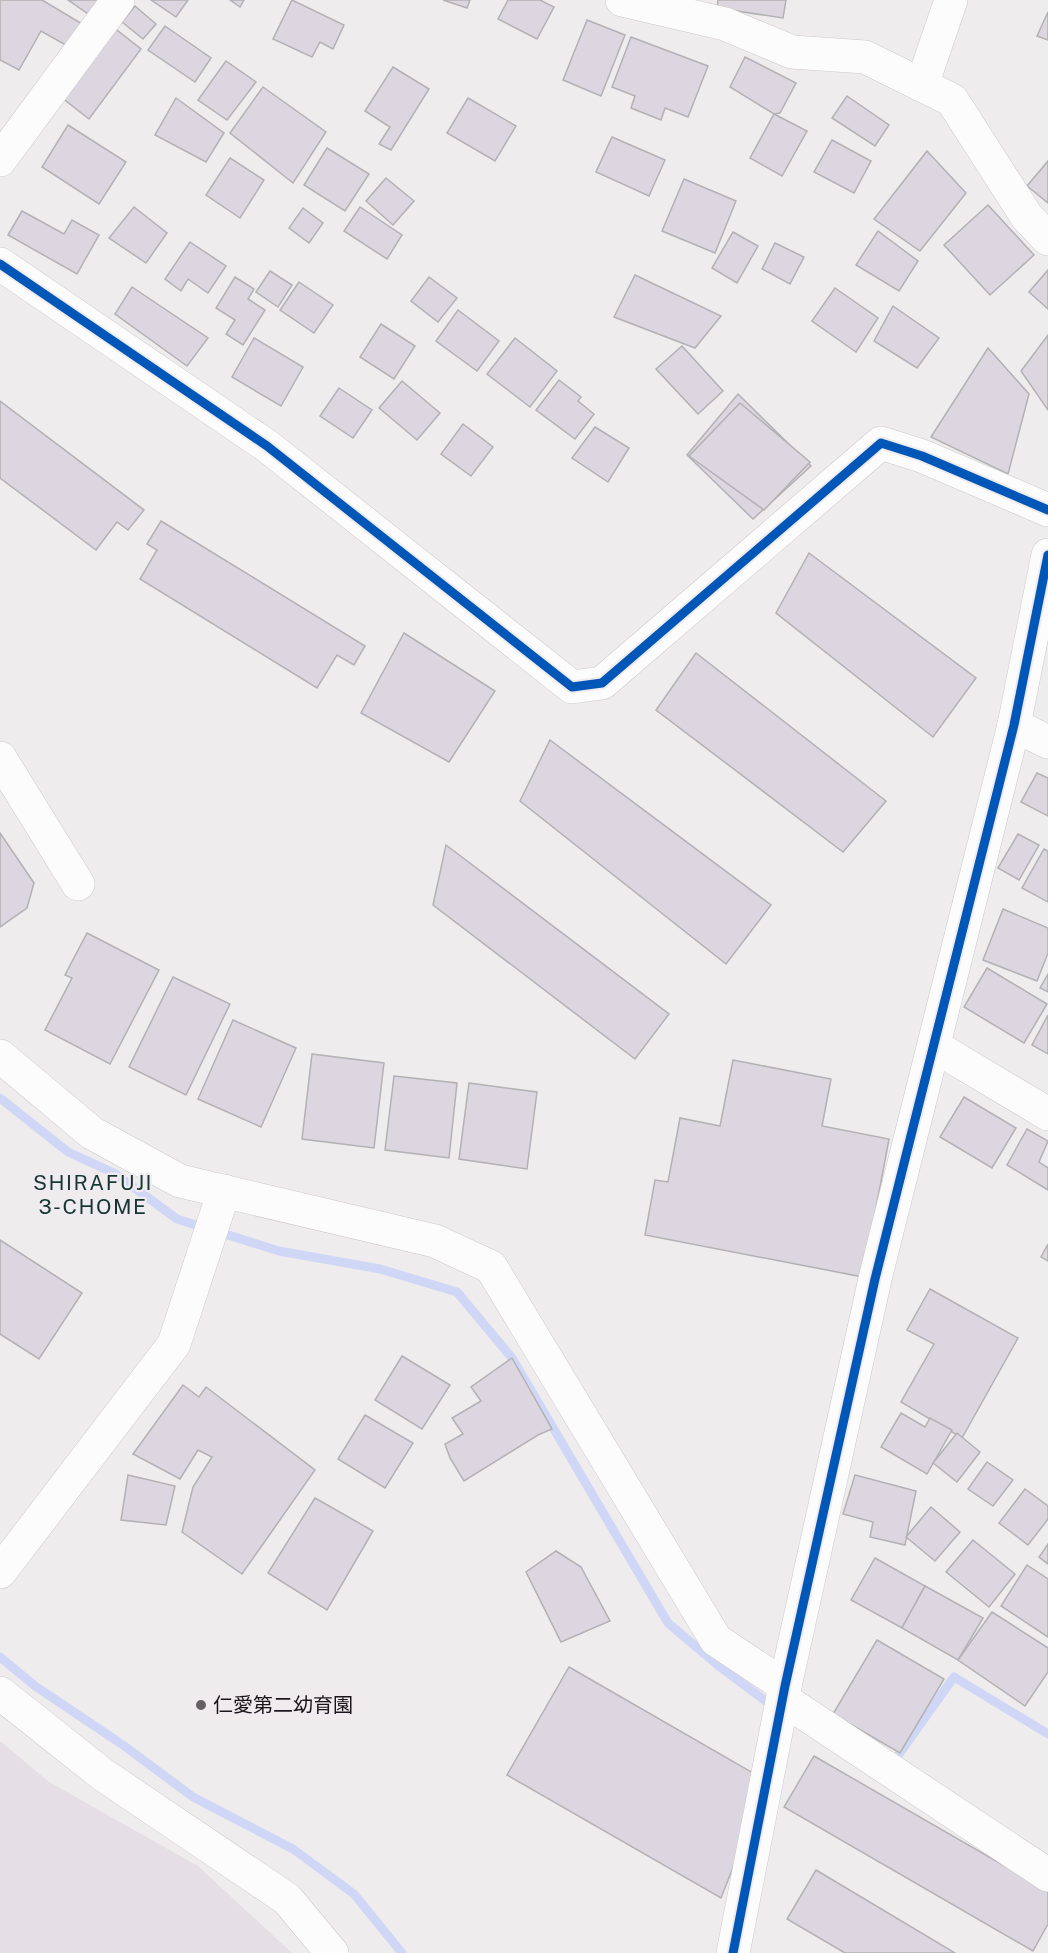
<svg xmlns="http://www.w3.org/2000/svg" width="1048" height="1953" viewBox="0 0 1048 1953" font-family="'Public Sans','Noto Sans JP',sans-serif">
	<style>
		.built { fill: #e5dee4 }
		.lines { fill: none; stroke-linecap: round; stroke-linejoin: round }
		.stream { stroke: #d0d7f6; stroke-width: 9 }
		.building { fill: #dcd6e1; stroke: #b2b1b3; stroke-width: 1.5 }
		.minor-casing { stroke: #ccc9cb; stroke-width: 34 }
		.minor { stroke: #fdfcfc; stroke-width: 33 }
		.cycleway-casing { stroke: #f0ebef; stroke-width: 13 }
		.cycleway { stroke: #0057b8; stroke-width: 9 }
		.poi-dot { fill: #636163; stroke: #f0ebef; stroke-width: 2 }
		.labels { text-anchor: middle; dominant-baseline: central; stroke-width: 4.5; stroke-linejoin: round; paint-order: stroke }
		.poi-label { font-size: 20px; fill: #181618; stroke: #f0ebef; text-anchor: start }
		.neighbourhood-label { font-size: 21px; letter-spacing: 1.5px; fill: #163731; stroke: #f0ebef }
	</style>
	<rect width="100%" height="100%" fill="#efecee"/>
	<path class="built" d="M 0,1741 L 49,1782 L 198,1866 L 292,1953 L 0,1953 Z"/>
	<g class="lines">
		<g class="stream">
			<path d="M 0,1098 L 68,1152 L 114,1173 L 177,1219 L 279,1251 L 380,1269 L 457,1292 L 512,1358 L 668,1623 L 720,1667 L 775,1708"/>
			<path d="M 0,1657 L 35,1686 L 123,1745 L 193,1797 L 293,1849 L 354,1894 L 402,1953"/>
			<path d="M 892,1764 L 954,1677 L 1048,1734"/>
		</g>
	</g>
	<g class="building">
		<path d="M 0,0 L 42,0 L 84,25 L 71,48 L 41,31 L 19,70 L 0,60 Z"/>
		<path d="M 68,0 L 105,0 L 94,18 Z"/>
		<path d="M 151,0 L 188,0 L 176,17 Z"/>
		<path d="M 230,0 L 244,0 L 240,7 Z"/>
		<path d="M 292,0 L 344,25 L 333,49 L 320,42 L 312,57 L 273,39 Z"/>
		<path d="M 443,0 L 470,0 L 467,8 Z"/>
		<path d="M 508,0 L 540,0 L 554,7 L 537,39 L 498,19 Z"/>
		<path d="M 718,0 L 786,0 L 783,18 L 717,8 Z"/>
		<path d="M 135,6 L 156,24 L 143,39 L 122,22 Z"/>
		<path d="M 1048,12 L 1048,40 L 1037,36 Z"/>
		<path d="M 587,20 L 625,35 L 601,96 L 563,80 Z"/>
		<path d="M 165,26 L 211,58 L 195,82 L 148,50 Z"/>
		<path d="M 113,27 L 141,49 L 89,119 L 61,97 Z"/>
		<path d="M 631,37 L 708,66 L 688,117 L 665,108 L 661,120 L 631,108 L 635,96 L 612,87 Z"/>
		<path d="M 745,57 L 796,83 L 780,113 L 774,114 L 730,87 Z"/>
		<path d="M 226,61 L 256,82 L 227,120 L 198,100 Z"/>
		<path d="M 393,67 L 429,89 L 391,150 L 379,144 L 390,127 L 365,111 Z"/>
		<path d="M 263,87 L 326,132 L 293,183 L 230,133 Z"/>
		<path d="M 847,96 L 889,125 L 875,146 L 832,118 Z"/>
		<path d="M 176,98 L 224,133 L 206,162 L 155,135 Z"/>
		<path d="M 468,98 L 516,126 L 495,161 L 447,133 Z"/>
		<path d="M 774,114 L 807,131 L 782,176 L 750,158 Z"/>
		<path d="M 68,125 L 126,162 L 99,204 L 42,167 Z"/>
		<path d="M 612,137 L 665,160 L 649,196 L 596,172 Z"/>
		<path d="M 832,140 L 871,161 L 854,193 L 814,172 Z"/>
		<path d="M 327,148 L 369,174 L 345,211 L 304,185 Z"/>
		<path d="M 927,151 L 966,193 L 920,251 L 874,219 Z"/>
		<path d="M 230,158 L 264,180 L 240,218 L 206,195 Z"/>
		<path d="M 1048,161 L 1048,203 L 1027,186 Z"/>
		<path d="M 386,178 L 414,201 L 393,225 L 366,201 Z"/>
		<path d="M 684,179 L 736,201 L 715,253 L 662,231 Z"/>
		<path d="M 988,205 L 1034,255 L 990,295 L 944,245 Z"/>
		<path d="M 134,207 L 167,233 L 146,263 L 109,238 Z"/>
		<path d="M 360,207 L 402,235 L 387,259 L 344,231 Z"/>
		<path d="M 303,208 L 323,223 L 309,243 L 289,228 Z"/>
		<path d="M 22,211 L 64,234 L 72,220 L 99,235 L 77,274 L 8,235 Z"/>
		<path d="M 878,231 L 918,261 L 899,291 L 856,265 Z"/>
		<path d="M 733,232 L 758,246 L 737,283 L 712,268 Z"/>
		<path d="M 190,242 L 226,266 L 208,293 L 188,279 L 181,291 L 165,279 Z"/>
		<path d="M 775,243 L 804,257 L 790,284 L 762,269 Z"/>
		<path d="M 1048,270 L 1048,309 L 1029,292 Z"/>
		<path d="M 270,271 L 292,285 L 278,307 L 256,292 Z"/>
		<path d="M 635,275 L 721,316 L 695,348 L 614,317 Z"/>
		<path d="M 235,277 L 254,289 L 248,299 L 265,310 L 243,345 L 226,334 L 235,320 L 216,308 Z"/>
		<path d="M 429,277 L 457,298 L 438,322 L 411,301 Z"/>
		<path d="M 299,282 L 333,305 L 314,333 L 280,310 Z"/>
		<path d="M 132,287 L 208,338 L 187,366 L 115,314 Z"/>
		<path d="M 835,288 L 878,318 L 856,352 L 812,321 Z"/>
		<path d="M 893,306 L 939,338 L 917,368 L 874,341 Z"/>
		<path d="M 458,310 L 499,341 L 477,371 L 436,341 Z"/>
		<path d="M 381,324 L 415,346 L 394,379 L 360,357 Z"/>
		<path d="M 1048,335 L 1048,410 L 1021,371 Z"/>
		<path d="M 254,338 L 303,367 L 281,406 L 232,377 Z"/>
		<path d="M 515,338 L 557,371 L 530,407 L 487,374 Z"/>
		<path d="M 682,346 L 723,391 L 698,414 L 656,369 Z"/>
		<path d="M 988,348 L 1029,394 L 1008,474 L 931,437 Z"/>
		<path d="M 559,380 L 581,397 L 578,401 L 594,414 L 575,439 L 536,410 Z"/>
		<path d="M 402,381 L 440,413 L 417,440 L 379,408 Z"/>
		<path d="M 339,388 L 372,410 L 353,438 L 320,416 Z"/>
		<path d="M 738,394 L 811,466 L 753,519 L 687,455 Z"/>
		<path d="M 0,401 L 144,510 L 128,530 L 117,522 L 96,550 L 0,478 Z"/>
		<path d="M 740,403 L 810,462 L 764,510 L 689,456 Z"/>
		<path d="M 463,424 L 493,447 L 471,476 L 441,454 Z"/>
		<path d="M 595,427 L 629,448 L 608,482 L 572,458 Z"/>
		<path d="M 161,521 L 365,646 L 354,665 L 337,655 L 317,688 L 140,579 L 157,550 L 147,544 Z"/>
		<path d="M 809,553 L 976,678 L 933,737 L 776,613 Z"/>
		<path d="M 404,633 L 495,691 L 449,762 L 361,713 Z"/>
		<path d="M 696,653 L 886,801 L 843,852 L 656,710 Z"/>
		<path d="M 550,740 L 771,905 L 726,964 L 520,801 Z"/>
		<path d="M 1037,773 L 1048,778 L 1048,816 L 1021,802 Z"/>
		<path d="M 0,833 L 34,883 L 27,908 L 0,927 Z"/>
		<path d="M 1018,834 L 1039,845 L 1019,880 L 998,868 Z"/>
		<path d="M 446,845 L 669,1014 L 635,1059 L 433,905 Z"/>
		<path d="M 1044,849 L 1048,851 L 1048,902 L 1022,888 Z"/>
		<path d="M 1003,909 L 1048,928 L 1048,953 L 1037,981 L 983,960 Z"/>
		<path d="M 87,933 L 159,970 L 110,1064 L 45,1030 L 72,978 L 65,975 Z"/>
		<path d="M 987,968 L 1047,1004 L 1024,1043 L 964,1007 Z"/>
		<path d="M 1048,974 L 1048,992 L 1040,988 Z"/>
		<path d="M 173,977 L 230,1004 L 186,1095 L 129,1067 Z"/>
		<path d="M 1048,1015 L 1048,1054 L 1032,1045 Z"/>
		<path d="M 233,1020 L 296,1048 L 261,1127 L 198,1099 Z"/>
		<path d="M 312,1054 L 384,1063 L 374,1148 L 302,1139 Z"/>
		<path d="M 733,1060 L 831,1079 L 822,1126 L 889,1139 L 863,1277 L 645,1235 L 655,1180 L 668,1182 L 680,1118 L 720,1126 Z"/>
		<path d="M 394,1076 L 457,1083 L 449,1158 L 385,1150 Z"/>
		<path d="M 469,1083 L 537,1092 L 527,1169 L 459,1159 Z"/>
		<path d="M 964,1097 L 1016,1128 L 992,1168 L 940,1137 Z"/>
		<path d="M 1027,1129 L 1048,1141 L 1039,1162 L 1048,1168 L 1048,1190 L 1007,1165 Z"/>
		<path d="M 0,1240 L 82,1293 L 39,1359 L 0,1334 Z"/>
		<path d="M 1048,1244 L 1048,1261 L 1041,1257 Z"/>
		<path d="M 930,1289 L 1018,1338 L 962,1438 L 901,1402 L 934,1344 L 907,1330 Z"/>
		<path d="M 402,1356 L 450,1385 L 422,1429 L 375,1400 Z"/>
		<path d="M 512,1358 L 552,1429 L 538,1435 L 464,1481 L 450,1458 L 445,1444 L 463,1434 L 452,1418 L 481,1401 L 471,1387 Z"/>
		<path d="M 183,1385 L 199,1397 L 206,1387 L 315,1470 L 242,1574 L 182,1532 L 193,1487 L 212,1457 L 198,1450 L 180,1479 L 133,1454 Z"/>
		<path d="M 901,1413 L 925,1427 L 930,1418 L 952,1430 L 927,1474 L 881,1447 Z"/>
		<path d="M 365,1415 L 413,1443 L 385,1488 L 338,1459 Z"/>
		<path d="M 957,1433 L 980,1452 L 957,1482 L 933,1463 Z"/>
		<path d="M 987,1462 L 1013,1480 L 993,1506 L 968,1489 Z"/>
		<path d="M 128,1475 L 175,1486 L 166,1525 L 121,1520 Z"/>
		<path d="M 855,1475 L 916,1491 L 905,1545 L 870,1537 L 873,1522 L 843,1514 Z"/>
		<path d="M 1025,1489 L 1048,1506 L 1048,1519 L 1028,1545 L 999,1523 Z"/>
		<path d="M 315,1498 L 373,1531 L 327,1610 L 268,1573 Z"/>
		<path d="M 931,1507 L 960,1532 L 935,1561 L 906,1537 Z"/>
		<path d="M 973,1540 L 1015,1574 L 989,1607 L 946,1572 Z"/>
		<path d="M 1048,1544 L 1048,1564 L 1039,1557 Z"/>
		<path d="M 556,1551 L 581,1567 L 610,1621 L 561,1642 L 526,1572 Z"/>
		<path d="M 875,1558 L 925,1586 L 902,1628 L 851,1600 Z"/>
		<path d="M 1027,1565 L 1048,1579 L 1048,1637 L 1001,1606 Z"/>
		<path d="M 925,1586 L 983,1618 L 958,1660 L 902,1628 Z"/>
		<path d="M 992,1612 L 1048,1648 L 1048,1672 L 1025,1706 L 958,1660 Z"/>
		<path d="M 877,1640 L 944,1679 L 900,1753 L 833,1714 Z"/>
		<path d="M 569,1667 L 767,1781 L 721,1898 L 507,1775 Z"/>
		<path d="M 814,1756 L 1048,1891 L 1048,1924 L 1033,1951 L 784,1807 Z"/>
		<path d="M 816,1870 L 955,1953 L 845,1953 L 787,1919 Z"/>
	</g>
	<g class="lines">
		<g class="minor-casing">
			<g id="minor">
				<path d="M 622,0 L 725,24 L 792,52 L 865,57 L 952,100 L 1027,217 L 1048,239"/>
				<path d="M 922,85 L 951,0"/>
				<path d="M 0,160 L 118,0"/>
				<path d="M 0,264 L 267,446 L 572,687 L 602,683 L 881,443 L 922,456 L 1048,510"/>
				<path d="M 1014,725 L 1048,742"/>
				<path d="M 0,758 L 78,884"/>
				<path d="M 934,1046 L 1048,1114"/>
				<path d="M 0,1056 L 92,1133 L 180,1181 L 435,1241 L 491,1267 L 716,1640 L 785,1686"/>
				<path d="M 0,1572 L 174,1344 L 224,1191"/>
				<path d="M 0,1693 L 102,1774 L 287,1899 L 332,1953"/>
				<path d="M 783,1699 L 1048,1875"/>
				<path d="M 733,1953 L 785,1686 L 875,1279 L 1014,725 L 1048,555"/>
			</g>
		</g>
		<use href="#minor" class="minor"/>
		<g class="cycleway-casing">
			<g id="cycleway">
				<path d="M 0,264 L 267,446 L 572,687 L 602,683 L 881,443 L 922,456 L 1048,510"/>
				<path d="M 733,1953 L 785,1686 L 875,1279 L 1014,725 L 1048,555"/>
			</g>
		</g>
		<use href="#cycleway" class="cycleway"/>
	</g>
	<circle class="poi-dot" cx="201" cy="1705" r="6"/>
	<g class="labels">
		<g class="poi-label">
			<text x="213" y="1705">仁愛第二幼育園</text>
		</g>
		<g class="neighbourhood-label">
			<text x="93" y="1182">SHIRAFUJI<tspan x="93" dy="24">3-CHOME</tspan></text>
		</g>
	</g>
</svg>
